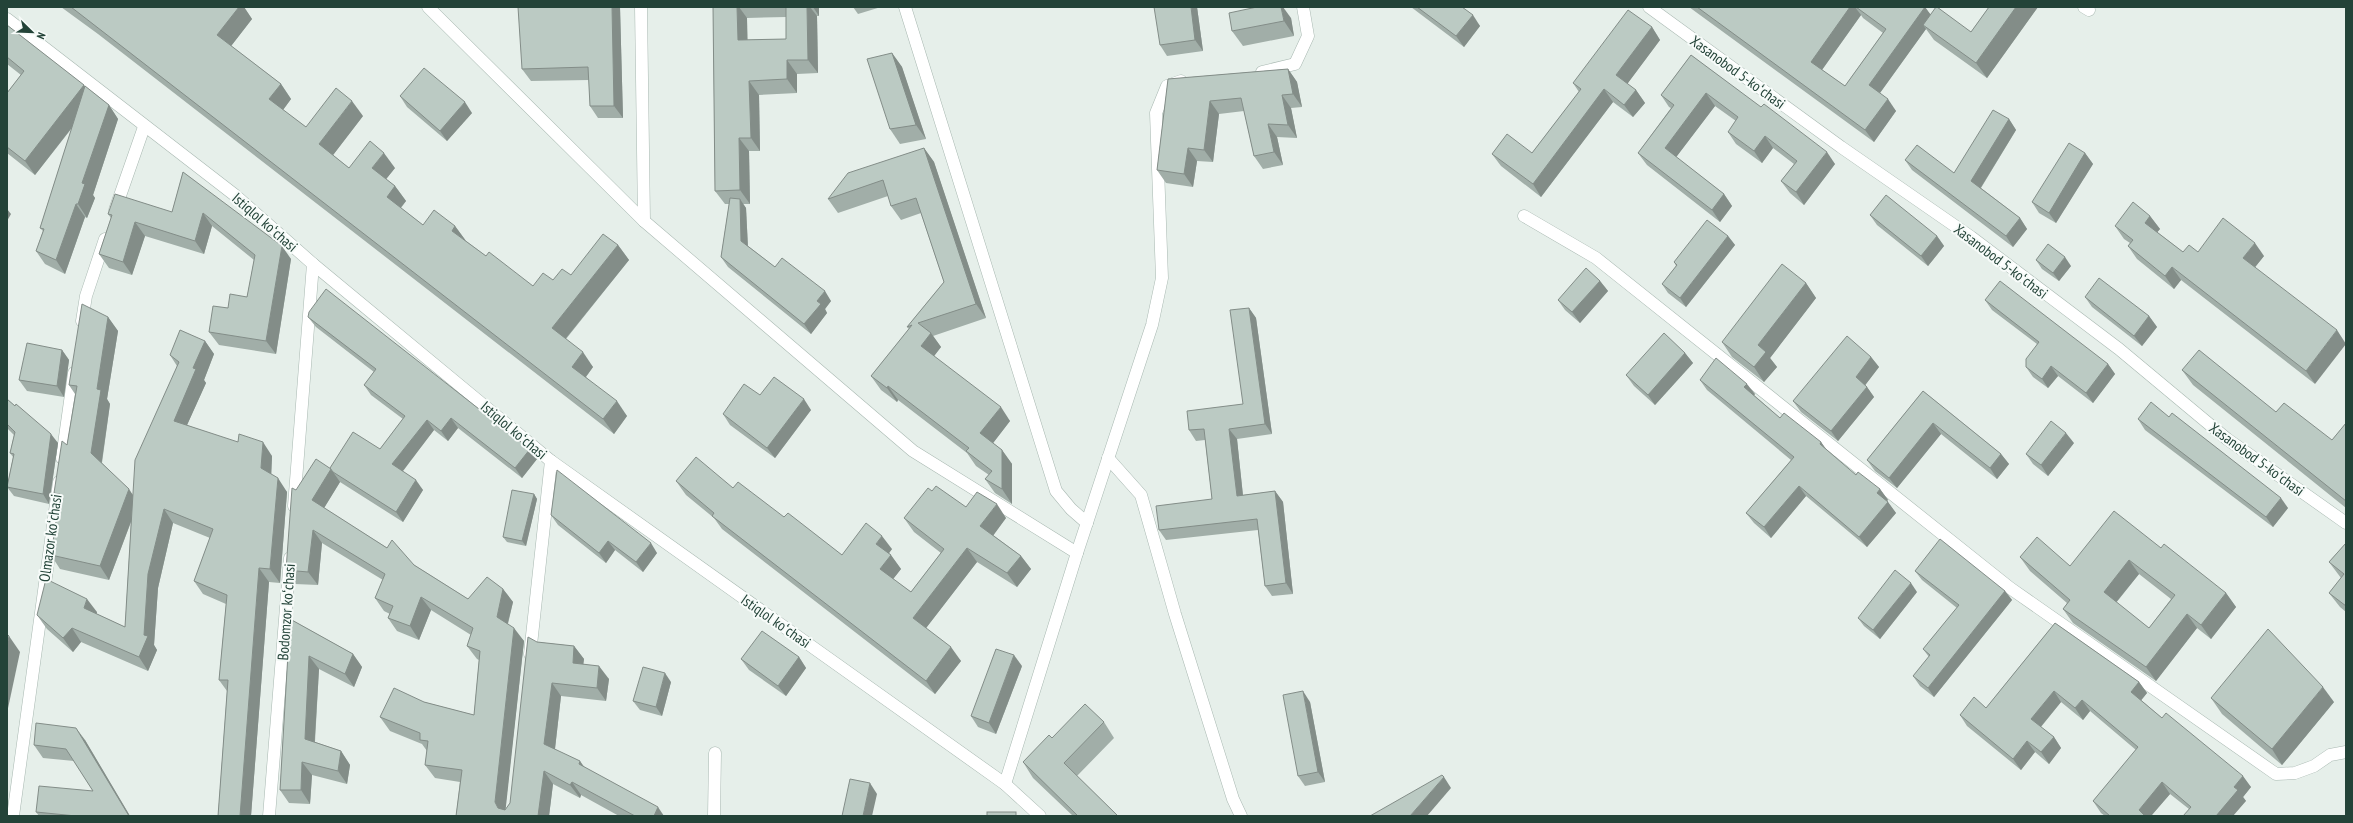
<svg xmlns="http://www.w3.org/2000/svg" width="2353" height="823" viewBox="0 0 2353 823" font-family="'PT Sans Narrow',sans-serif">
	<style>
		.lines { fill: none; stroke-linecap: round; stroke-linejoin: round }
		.service-casing { stroke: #a8b8b1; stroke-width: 13 }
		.minor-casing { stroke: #a8b8b1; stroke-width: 13 }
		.service { stroke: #fff; stroke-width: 12 }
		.minor { stroke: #fff; stroke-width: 12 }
		.wall { fill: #a1aea8; fill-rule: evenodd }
		.shaded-wall { fill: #838d88 }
		.building { fill: #bbcac3; stroke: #838d88; fill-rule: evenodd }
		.labels { text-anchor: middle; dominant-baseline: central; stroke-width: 4; stroke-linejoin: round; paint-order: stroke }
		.street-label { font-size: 15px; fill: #234338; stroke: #f7fbf9 }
	</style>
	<rect width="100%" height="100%" fill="#e6efea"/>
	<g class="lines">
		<g class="service-casing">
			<path id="service" d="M 1108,458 L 1141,495 L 1175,614 L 1233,799 L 1241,816"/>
		</g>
		<g class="minor-casing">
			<g id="minor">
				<path d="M 428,7 L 644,221 L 913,451 L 1077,553 L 1005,784"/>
				<path d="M 641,7 L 644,221"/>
				<path d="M 905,7 L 1056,491 L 1071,509 L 1087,523"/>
				<path d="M 1649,7 L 1841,147 L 1971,237 L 2119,349 L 2227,439 L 2346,523"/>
				<path d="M 2084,7 L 2089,10"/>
				<path d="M 7,19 L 236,196 L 313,264 L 551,461 L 1005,784 L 1040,816"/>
				<path d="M 1262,72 L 1295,64 L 1308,36 L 1303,7"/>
				<path d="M 115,210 L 144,127"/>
				<path d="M 1524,216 L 1596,258 L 2010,588 L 2276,774 L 2295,773 L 2314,766 L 2330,755 L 2346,752"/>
				<path d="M 82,321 L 86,296 L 105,239"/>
				<path d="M 62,458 L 74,373"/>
				<path d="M 294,506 L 313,264"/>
				<path d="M 1077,553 L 1152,325 L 1162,278 L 1156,113 L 1167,86 L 1181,81"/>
				<path d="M 530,654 L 551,461"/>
				<path d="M 13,816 L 59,482"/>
				<path d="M 269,816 L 290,558"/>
				<path d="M 714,816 L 715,753"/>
			</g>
		</g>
		<use href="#service" class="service"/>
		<use href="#minor" class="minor"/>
	</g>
	<g class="wall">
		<path d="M 61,7 L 244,7 L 252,19 L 231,46 L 281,84 L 291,99 L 283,110 L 306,127 L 363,116 L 333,155 L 349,168 L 395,168 L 386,179 L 395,186 L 406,201 L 401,208 L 423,225 L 455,226 L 466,241 L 486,256 L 533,286 L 571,275 L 618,245 L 629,260 L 566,339 L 593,367 L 586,377 L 627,416 L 614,434 L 98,34 Z"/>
		<path d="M 620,7 L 623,118 L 598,118 L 590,106 L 589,80 L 531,81 L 522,69 Z"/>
		<path d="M 713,7 L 819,7 L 819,16 L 817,16 L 818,73 L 797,74 L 797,93 L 759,95 L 760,151 L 749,151 L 750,204 L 743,204 L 746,208 L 748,246 L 775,267 L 831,301 L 825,309 L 827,313 L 811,334 L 728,267 L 721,257 L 729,204 L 725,204 L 715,191 ZM 786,17 L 786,39 L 747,40 L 747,18 Z"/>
		<path d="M 853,7 L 881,7 L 858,14 Z"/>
		<path d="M 1197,7 L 1203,51 L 1167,56 L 1160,45 Z"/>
		<path d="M 1411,7 L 1462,7 L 1480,26 L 1464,47 Z"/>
		<path d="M 1689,7 L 1925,7 L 1930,15 L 1971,32 L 1989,7 L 2038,7 L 1987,78 L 1934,40 L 1926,29 L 1880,93 L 1896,111 L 1874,142 ZM 1861,15 L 1863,18 L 1883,33 L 1845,86 L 1822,70 Z"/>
		<path d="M 1291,18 L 1294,36 L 1243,46 L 1232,31 Z"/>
		<path d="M 7,25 L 109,105 L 118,119 L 93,195 L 95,198 L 87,218 L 85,217 L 65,274 L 45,264 L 36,251 L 43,231 L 40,228 L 72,128 L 35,175 L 7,153 L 7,93 L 21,75 L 7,64 Z"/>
		<path d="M 1652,27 L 1660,40 L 1627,84 L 1636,90 L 1645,103 L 1633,117 L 1613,102 L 1541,197 L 1501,166 L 1492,154 L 1532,153 L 1579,92 L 1573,83 Z"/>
		<path d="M 892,53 L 902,67 L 926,139 L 900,144 L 890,129 Z"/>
		<path d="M 1691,55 L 1835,164 L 1804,205 L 1790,193 L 1781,181 L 1794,164 L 1773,148 L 1762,163 L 1736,144 L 1728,132 L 1736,121 L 1715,106 L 1676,157 L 1724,194 L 1732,206 L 1720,222 L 1647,165 L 1638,153 L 1671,108 L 1669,107 L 1661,95 Z"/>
		<path d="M 1288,69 L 1297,82 L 1302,107 L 1291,108 L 1297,138 L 1277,137 L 1283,165 L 1263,169 L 1254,156 L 1244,111 L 1219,114 L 1213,162 L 1197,161 L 1193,187 L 1166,183 L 1157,170 L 1168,79 Z"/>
		<path d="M 400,96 L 472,113 L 447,141 L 407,107 Z"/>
		<path d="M 2009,119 L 2016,130 L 1981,188 L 2020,218 L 2027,229 L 2013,247 L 1912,170 L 1905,160 L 1954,173 Z"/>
		<path d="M 924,148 L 934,162 L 986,318 L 933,336 L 941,347 L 934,356 L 1010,421 L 993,443 L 1002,450 L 1012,464 L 1012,504 L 995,493 L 985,479 L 989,475 L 976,466 L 967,453 L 898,400 L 897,402 L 881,390 L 871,376 L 909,329 L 907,327 L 944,282 L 921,213 L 901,220 L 891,206 L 888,196 L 838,213 L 828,199 Z"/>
		<path d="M 2085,153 L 2093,164 L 2056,223 L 2039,213 L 2032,202 Z"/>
		<path d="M 183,172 L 291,259 L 276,354 L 219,345 L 209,332 L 228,308 L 247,297 L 254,260 L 212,226 L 204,254 L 145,236 L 132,275 L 109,268 L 99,254 L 111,218 L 108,214 L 172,212 Z"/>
		<path d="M 1870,215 L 1937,236 L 1944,246 L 1928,266 L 1877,225 Z"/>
		<path d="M 2150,216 L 2160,229 L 2157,232 L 2183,252 L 2198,252 L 2264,256 L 2255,267 L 2315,384 L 2181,280 L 2174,289 L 2137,259 L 2128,246 L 2130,243 L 2124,239 L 2115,226 Z"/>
		<path d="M 1728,236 L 1735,245 L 1686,307 L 1668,293 L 1662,284 L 1676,266 L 1674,262 Z"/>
		<path d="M 2036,260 L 2071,266 L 2059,281 L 2042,269 Z"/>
		<path d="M 1600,281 L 1608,291 L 1580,323 L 1565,310 L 1558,300 Z"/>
		<path d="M 1806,283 L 1816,298 L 1770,358 L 1777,367 L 1764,382 L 1732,357 L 1722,342 Z"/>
		<path d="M 2085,297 L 2149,316 L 2157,327 L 2142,346 L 2092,307 Z"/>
		<path d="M 1985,300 L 2108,364 L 2115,374 L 2093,403 L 2058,376 L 2048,388 L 2033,377 L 2026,367 L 2037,344 L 1992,310 Z"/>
		<path d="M 1249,308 L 1256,318 L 1272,434 L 1237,439 L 1243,495 L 1275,491 L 1283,502 L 1293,594 L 1272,596 L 1265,586 L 1258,530 L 1166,540 L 1159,530 L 1212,499 L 1205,440 L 1196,441 L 1189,430 L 1243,404 Z"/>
		<path d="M 108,317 L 118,331 L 107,399 L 110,404 L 102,463 L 133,495 L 177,366 L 170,355 L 205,341 L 214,354 L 204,380 L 206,383 L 187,425 L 272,456 L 271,474 L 287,492 L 280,583 L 269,582 L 251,816 L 218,816 L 227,691 L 219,680 L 226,604 L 203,594 L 194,581 L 210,538 L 173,523 L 158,588 L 154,645 L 157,650 L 148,671 L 81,642 L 73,652 L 47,629 L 37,615 L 97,612 L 97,614 L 125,627 L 131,522 L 109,580 L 60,569 L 51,555 L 59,500 L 54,493 L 67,445 L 75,394 L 69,385 Z"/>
		<path d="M 308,317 L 530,449 L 537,459 L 522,478 L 458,428 L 448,441 L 434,430 L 402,471 L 423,490 L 403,522 L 340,482 L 324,508 L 468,599 L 503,589 L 513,602 L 508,624 L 524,641 L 505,810 L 510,803 L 537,642 L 574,646 L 584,659 L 583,664 L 609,679 L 606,701 L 561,696 L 555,749 L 664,816 L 619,816 L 581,795 L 580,798 L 553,784 L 549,816 L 456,816 L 460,782 L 435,778 L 425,765 L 427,751 L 422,744 L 390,731 L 380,717 L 424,702 L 474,715 L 479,660 L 477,659 L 467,646 L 471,635 L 431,610 L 419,640 L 397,631 L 388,618 L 390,614 L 384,611 L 375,598 L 383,580 L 322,543 L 318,585 L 295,584 L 286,570 L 296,490 L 330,468 L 380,449 L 403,419 L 371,395 L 364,385 L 374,372 L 316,327 Z"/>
		<path d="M 62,350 L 69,360 L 64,397 L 27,391 L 19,380 Z"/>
		<path d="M 1685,353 L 1693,363 L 1655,405 L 1634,386 L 1626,375 Z"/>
		<path d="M 1871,357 L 1879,367 L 1865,385 L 1867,387 L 1874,397 L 1838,441 L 1801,412 L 1793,401 Z"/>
		<path d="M 2182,370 L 2276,412 L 2332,440 L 2346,423 L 2346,508 L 2193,385 Z"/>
		<path d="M 1700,380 L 1755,394 L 1754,395 L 1780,418 L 1821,442 L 1826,450 L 1856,475 L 1880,489 L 1888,500 L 1887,501 L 1896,513 L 1867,547 L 1806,496 L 1771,538 L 1754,523 L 1746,513 L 1791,460 L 1707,390 Z"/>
		<path d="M 1923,391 L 2001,454 L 2009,464 L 1997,479 L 1941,434 L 1897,488 L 1875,471 L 1867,460 Z"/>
		<path d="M 760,395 L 811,410 L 775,458 L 730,425 L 723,414 Z"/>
		<path d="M 7,399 L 58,443 L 49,504 L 14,496 L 7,487 L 13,457 L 10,453 L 14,435 L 7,428 Z"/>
		<path d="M 2169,417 L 2288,508 L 2273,527 L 2145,430 L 2138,419 Z"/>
		<path d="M 2074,443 L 2048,476 L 2033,464 L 2026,454 Z"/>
		<path d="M 676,481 L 733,488 L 784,517 L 842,555 L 892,549 L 889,553 L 901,569 L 893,579 L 911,592 L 941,553 L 914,532 L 904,518 L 932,491 L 966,507 L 1006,518 L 993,535 L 1021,556 L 1031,569 L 1017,587 L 977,562 L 926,628 L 961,661 L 935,694 L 722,529 L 714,518 L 686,495 Z"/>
		<path d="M 534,494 L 537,499 L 526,546 L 507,542 L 503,537 Z"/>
		<path d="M 551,515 L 657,553 L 643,572 L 615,550 L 606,563 L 558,525 Z"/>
		<path d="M 2346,543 L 2346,612 L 2340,607 L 2329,593 L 2341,578 L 2329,562 Z"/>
		<path d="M 2161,548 L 2226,593 L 2236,607 L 2211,639 L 2197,628 L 2156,681 L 2073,623 L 2063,609 L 2067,603 L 2030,571 L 2020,557 L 2070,566 ZM 2139,574 L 2171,599 L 2149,628 L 2116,603 Z"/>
		<path d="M 1915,571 L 2005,591 L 2012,600 L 1934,697 L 1920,686 L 1913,676 L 1929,657 L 1923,649 L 1957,608 L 1922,580 Z"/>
		<path d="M 1917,592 L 1880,639 L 1864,626 L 1858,618 Z"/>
		<path d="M 290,619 L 353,654 L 362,667 L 354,687 L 319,669 L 315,742 L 341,751 L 350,765 L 347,784 L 312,775 L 310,804 L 289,803 L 280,790 Z"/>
		<path d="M 2055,623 L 2139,682 L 2147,693 L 2141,700 L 2162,718 L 2251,787 L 2243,797 L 2246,801 L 2189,809 L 2170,794 L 2151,816 L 2105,816 L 2101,813 L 2093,801 L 2136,750 L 2090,711 L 2083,720 L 2061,702 L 2041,727 L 2054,737 L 2061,748 L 2049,764 L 2035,752 L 2021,770 L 1967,726 L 1960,715 L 1986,708 Z"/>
		<path d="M 799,657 L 806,668 L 786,696 L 749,670 L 741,659 Z"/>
		<path d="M 1022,666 L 996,734 L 978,727 L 971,716 Z"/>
		<path d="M 671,682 L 662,716 L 640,710 L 633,701 Z"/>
		<path d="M 2211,698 L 2334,702 L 2282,765 L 2222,714 Z"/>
		<path d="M 1310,702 L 1325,782 L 1305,786 L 1298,776 Z"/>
		<path d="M 1104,722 L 1114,738 L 1077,776 L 1118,816 L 1073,816 L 1033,778 L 1023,762 L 1052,738 Z"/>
		<path d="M 85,740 L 130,816 L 39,816 L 36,812 L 93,791 L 74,761 L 43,758 L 34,745 Z"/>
	</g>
	<g class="shaded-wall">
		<path d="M 239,7 L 244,7 L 252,19 L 228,50 L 217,35 Z"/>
		<path d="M 612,7 L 620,7 L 623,118 L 614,106 Z"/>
		<path d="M 737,7 L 739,7 L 747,18 L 748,54 L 738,40 Z"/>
		<path d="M 807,7 L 810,7 L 817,16 L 818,73 L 808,60 Z"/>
		<path d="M 813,7 L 819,7 L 819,16 Z"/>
		<path d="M 1191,7 L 1197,7 L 1203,51 L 1195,40 Z"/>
		<path d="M 1281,7 L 1283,7 L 1291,18 L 1294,36 L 1284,21 Z"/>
		<path d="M 1850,7 L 1855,7 L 1861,15 L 1819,74 L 1811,62 Z"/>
		<path d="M 1925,7 L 1934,19 L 1923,25 L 1926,29 L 1877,97 L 1869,85 Z"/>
		<path d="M 2016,7 L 2038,7 L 1987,78 L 1976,63 Z"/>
		<path d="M 1473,15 L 1480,26 L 1464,47 L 1456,36 Z"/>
		<path d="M 1652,27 L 1660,40 L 1625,87 L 1616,75 Z"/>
		<path d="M 892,53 L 902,67 L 926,139 L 916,125 Z"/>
		<path d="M 787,60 L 797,74 L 797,93 L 787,79 Z"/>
		<path d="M 1288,69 L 1297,82 L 1302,107 L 1293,94 Z"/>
		<path d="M 749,81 L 759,95 L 760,151 L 751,138 Z"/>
		<path d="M 281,84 L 291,99 L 280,114 L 269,99 Z"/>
		<path d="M 84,85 L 94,99 L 35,175 L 25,161 Z"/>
		<path d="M 1604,89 L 1613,102 L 1541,197 L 1533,184 Z"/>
		<path d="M 1636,90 L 1645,103 L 1633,117 L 1624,105 Z"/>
		<path d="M 1706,93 L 1715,106 L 1674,160 L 1665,148 Z"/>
		<path d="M 1282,95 L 1291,108 L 1297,138 L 1288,125 Z"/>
		<path d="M 1888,99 L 1896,111 L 1874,142 L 1865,130 Z"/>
		<path d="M 352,101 L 363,116 L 330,159 L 319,144 Z"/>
		<path d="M 1210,101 L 1219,114 L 1213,162 L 1204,150 Z"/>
		<path d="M 465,102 L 472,113 L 447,141 L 440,131 Z"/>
		<path d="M 109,105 L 118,119 L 93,195 L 95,198 L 87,218 L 78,204 L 82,183 Z"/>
		<path d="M 2009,119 L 2016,130 L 1978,192 L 1971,181 Z"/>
		<path d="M 1268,124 L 1277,137 L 1283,165 L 1274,152 Z"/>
		<path d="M 1765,136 L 1773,148 L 1762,163 L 1754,151 Z"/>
		<path d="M 739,138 L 749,151 L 750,204 L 740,190 Z"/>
		<path d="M 924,148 L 934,162 L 986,318 L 976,304 Z"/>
		<path d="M 1188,148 L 1197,161 L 1193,187 L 1184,174 Z"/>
		<path d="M 1827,152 L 1835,164 L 1804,205 L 1796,192 Z"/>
		<path d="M 384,153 L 395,168 L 383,183 L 372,168 Z"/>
		<path d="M 2085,153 L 2093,164 L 2056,223 L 2049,213 Z"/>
		<path d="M 395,186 L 406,201 L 397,212 L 387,197 Z"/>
		<path d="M 1724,194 L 1732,206 L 1720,222 L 1712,210 Z"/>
		<path d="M 740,199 L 746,208 L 748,250 L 741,241 Z"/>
		<path d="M 76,204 L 85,217 L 65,274 L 56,260 Z"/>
		<path d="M 7,209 L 11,214 L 7,221 Z"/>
		<path d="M 203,213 L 212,226 L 204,254 L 195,241 Z"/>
		<path d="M 2150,216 L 2160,229 L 2154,236 L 2145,223 Z"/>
		<path d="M 2020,218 L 2027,229 L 2013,247 L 2006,236 Z"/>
		<path d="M 135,222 L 145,236 L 132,275 L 123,262 Z"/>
		<path d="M 455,226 L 466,241 L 452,231 Z"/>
		<path d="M 1728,236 L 1735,245 L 1686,307 L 1680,298 Z"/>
		<path d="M 1937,236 L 1944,246 L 1928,266 L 1921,256 Z"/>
		<path d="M 2255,243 L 2264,256 L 2252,271 L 2243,258 Z"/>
		<path d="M 618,245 L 629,260 L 562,343 L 552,328 Z"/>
		<path d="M 282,246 L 291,259 L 276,354 L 266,341 Z"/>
		<path d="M 2065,257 L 2071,266 L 2059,281 L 2053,273 Z"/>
		<path d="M 2172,267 L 2181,280 L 2174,289 L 2165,276 Z"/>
		<path d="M 1600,281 L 1608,291 L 1580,323 L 1572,312 Z"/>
		<path d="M 1806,283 L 1816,298 L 1770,358 L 1777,367 L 1764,382 L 1754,367 L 1758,345 Z"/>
		<path d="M 825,291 L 831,301 L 825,309 L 827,313 L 811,334 L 804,324 L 817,301 Z"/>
		<path d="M 1249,308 L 1256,318 L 1272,434 L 1265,424 Z"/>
		<path d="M 2149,316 L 2157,327 L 2142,346 L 2134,336 Z"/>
		<path d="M 108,317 L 118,331 L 107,399 L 110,404 L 101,467 L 91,453 L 97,389 Z"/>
		<path d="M 2337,330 L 2346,344 L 2315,384 L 2306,371 Z"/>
		<path d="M 931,333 L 941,347 L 931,360 L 921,346 Z"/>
		<path d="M 205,341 L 214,354 L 204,380 L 206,383 L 183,434 L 174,421 L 193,368 Z"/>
		<path d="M 62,350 L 69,360 L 64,397 L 57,386 Z"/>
		<path d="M 583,352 L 593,367 L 582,382 L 572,367 Z"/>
		<path d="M 1685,353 L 1693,363 L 1655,405 L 1648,395 Z"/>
		<path d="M 1871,357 L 1879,367 L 1863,388 L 1856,377 Z"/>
		<path d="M 2108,364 L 2115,374 L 2093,403 L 2086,393 Z"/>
		<path d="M 2051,366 L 2058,376 L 2048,388 L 2042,379 Z"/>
		<path d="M 1747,384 L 1755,394 L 1752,398 L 1744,387 Z"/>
		<path d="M 888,386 L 898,400 L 897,402 L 887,388 Z"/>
		<path d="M 1867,387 L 1874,397 L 1838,441 L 1831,431 Z"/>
		<path d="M 804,399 L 811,410 L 775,458 L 767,448 Z"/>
		<path d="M 617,401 L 627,416 L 614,434 L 603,419 Z"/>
		<path d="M 1001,407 L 1010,421 L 990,447 L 980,433 Z"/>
		<path d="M 451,418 L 458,428 L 448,441 L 441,431 Z"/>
		<path d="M 427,420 L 434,430 L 400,475 L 392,464 Z"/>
		<path d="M 1933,423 L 1941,434 L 1897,488 L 1889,478 Z"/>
		<path d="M 1229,429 L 1237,439 L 1244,506 L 1237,496 Z"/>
		<path d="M 2066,433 L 2074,443 L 2048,476 L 2041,465 Z"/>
		<path d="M 51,434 L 58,443 L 49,504 L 43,494 Z"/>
		<path d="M 263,442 L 272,456 L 271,482 L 261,468 Z"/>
		<path d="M 1821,442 L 1829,453 L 1820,444 Z"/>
		<path d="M 530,449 L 537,459 L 522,478 L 515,468 Z"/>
		<path d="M 1002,450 L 1012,464 L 1012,504 L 1002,489 Z"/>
		<path d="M 2001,454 L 2009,464 L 1997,479 L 1990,468 Z"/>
		<path d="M 331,469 L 340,482 L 321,513 L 312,500 Z"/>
		<path d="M 278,478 L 287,492 L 280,583 L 270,569 Z"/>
		<path d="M 416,480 L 423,490 L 403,522 L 396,512 Z"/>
		<path d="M 1799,486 L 1806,496 L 1771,538 L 1764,527 Z"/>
		<path d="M 129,489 L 138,503 L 109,580 L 100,566 Z"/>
		<path d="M 1880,489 L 1888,500 L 1885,503 L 1877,493 Z"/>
		<path d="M 1275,491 L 1283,502 L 1293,594 L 1286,583 Z"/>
		<path d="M 534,494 L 537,499 L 526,546 L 522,541 Z"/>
		<path d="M 2281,498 L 2288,508 L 2273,527 L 2266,517 Z"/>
		<path d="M 1888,502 L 1896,513 L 1867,547 L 1859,537 Z"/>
		<path d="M 997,504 L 1006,518 L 990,540 L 980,526 Z"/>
		<path d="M 164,509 L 173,523 L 158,588 L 154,645 L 157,650 L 148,671 L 139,657 L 144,635 L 148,574 Z"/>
		<path d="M 313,530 L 322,543 L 318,585 L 308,572 Z"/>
		<path d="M 882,536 L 892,549 L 886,557 L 876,544 Z"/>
		<path d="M 608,541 L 615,550 L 606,563 L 599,553 Z"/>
		<path d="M 651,543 L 657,553 L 643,572 L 636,562 Z"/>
		<path d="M 967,548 L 977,562 L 923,632 L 913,618 Z"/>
		<path d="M 891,555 L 901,569 L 890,583 L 880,569 Z"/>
		<path d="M 1021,556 L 1031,569 L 1017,587 L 1007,573 Z"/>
		<path d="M 2129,560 L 2139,574 L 2113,606 L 2104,592 Z"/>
		<path d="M 259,568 L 269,582 L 251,816 L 240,816 Z"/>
		<path d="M 1911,583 L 1917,592 L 1880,639 L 1873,630 Z"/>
		<path d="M 503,589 L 513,602 L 506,630 L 497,617 Z"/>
		<path d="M 2005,591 L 2012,600 L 1934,697 L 1928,688 Z"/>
		<path d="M 2226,593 L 2236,607 L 2211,639 L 2201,625 Z"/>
		<path d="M 421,597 L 431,610 L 419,640 L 410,626 Z"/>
		<path d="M 87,599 L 97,612 L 94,622 L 84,608 Z"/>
		<path d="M 2187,614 L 2197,628 L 2156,681 L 2146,667 Z"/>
		<path d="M 72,628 L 81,642 L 73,652 L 63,638 Z"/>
		<path d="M 514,628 L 524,641 L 505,815 L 498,808 L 495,802 Z"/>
		<path d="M 9,636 L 20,652 L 7,713 L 7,647 Z"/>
		<path d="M 574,646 L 584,659 L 582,676 L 573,663 Z"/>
		<path d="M 951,647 L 961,661 L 935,694 L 926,681 Z"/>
		<path d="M 353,654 L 362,667 L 354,687 L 345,674 Z"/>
		<path d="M 1014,655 L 1022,666 L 996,734 L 989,723 Z"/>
		<path d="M 309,656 L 319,669 L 314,752 L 305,739 Z"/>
		<path d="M 799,657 L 806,668 L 786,696 L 778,686 Z"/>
		<path d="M 599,666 L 609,679 L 606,701 L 597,688 Z"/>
		<path d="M 665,673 L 671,682 L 662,716 L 656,707 Z"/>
		<path d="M 2139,682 L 2147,693 L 2139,703 L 2131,692 Z"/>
		<path d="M 552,683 L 561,696 L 554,757 L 544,744 Z"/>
		<path d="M 2323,687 L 2334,702 L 2282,765 L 2272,749 Z"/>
		<path d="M 1303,691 L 1310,702 L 1325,782 L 1318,772 Z"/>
		<path d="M 2054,691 L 2061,702 L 2038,730 L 2031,719 Z"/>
		<path d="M 2082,700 L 2090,711 L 2083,720 L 2075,708 Z"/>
		<path d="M 76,728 L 85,740 L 130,816 L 129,816 Z"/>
		<path d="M 2054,737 L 2061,748 L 2049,764 L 2041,752 Z"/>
		<path d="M 2027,741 L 2035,752 L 2021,770 L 2013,759 Z"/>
		<path d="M 341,751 L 350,765 L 347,784 L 338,771 Z"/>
		<path d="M 580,761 L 590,775 L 579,764 Z"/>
		<path d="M 302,762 L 312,775 L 310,804 L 301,790 Z"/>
		<path d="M 544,771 L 553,784 L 549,816 L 538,816 Z"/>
		<path d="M 2243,776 L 2251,787 L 2243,797 L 2246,801 L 2233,816 L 2216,816 L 2234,787 Z"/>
		<path d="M 1444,777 L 1451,788 L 1427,816 L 1410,816 Z"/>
		<path d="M 572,782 L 581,795 L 580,798 L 570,785 Z"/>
		<path d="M 2162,782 L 2170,794 L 2151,816 L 2143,816 L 2139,810 Z"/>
		<path d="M 870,783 L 877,794 L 872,816 L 863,816 Z"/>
		<path d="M 658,807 L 664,816 L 654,816 Z"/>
	</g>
	<g class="building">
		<path d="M 71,7 L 239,7 L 217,35 L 281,84 L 269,99 L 306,127 L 336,88 L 352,101 L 319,144 L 349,168 L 370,141 L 384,153 L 372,168 L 395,186 L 387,197 L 423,225 L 434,210 L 455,226 L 452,231 L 486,256 L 489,252 L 533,286 L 543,273 L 553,280 L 562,269 L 571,275 L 603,234 L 618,245 L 552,328 L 583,352 L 572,367 L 617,401 L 603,419 Z"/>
		<path d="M 518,7 L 612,7 L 614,106 L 590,106 L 588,67 L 522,69 Z"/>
		<path d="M 713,7 L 737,7 L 738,40 L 786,39 L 786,7 L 807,7 L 808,60 L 787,60 L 787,79 L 749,81 L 751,138 L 739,138 L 740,190 L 715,191 Z"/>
		<path d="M 1154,7 L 1191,7 L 1195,40 L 1160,45 Z"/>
		<path d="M 1257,7 L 1281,7 L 1284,21 L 1232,31 L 1229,13 Z"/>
		<path d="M 1417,7 L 1462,7 L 1473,15 L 1456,36 Z"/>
		<path d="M 1697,7 L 1850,7 L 1811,62 L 1845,86 L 1886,29 L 1856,7 L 1925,7 L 1869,85 L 1888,99 L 1865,130 Z"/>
		<path d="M 1936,7 L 1937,7 L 1971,32 L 1989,7 L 2016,7 L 1976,63 L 1923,25 Z"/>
		<path d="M 1628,10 L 1652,27 L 1616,75 L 1636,90 L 1624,105 L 1604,89 L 1533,184 L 1492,154 L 1507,134 L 1532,153 L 1581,89 L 1573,83 Z"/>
		<path d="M 7,25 L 84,85 L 25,161 L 7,147 L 7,93 L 24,71 L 7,57 Z"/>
		<path d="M 892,53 L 916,125 L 890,129 L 867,59 Z"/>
		<path d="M 1691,55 L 1761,107 L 1764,104 L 1827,152 L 1796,192 L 1781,181 L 1797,161 L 1765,136 L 1754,151 L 1728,132 L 1738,117 L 1706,93 L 1665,148 L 1724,194 L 1712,210 L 1638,153 L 1674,105 L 1661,95 Z"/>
		<path d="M 424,68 L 465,102 L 440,131 L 400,96 Z"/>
		<path d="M 1288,69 L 1293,94 L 1282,95 L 1288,125 L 1268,124 L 1274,152 L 1254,156 L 1241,98 L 1210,101 L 1204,150 L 1188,148 L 1184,174 L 1157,170 L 1168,79 Z"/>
		<path d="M 85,86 L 109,105 L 82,183 L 85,184 L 78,204 L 76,204 L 56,260 L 36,251 L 44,229 L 40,228 Z"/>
		<path d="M 1993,110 L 2009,119 L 1971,181 L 2020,218 L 2006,236 L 1905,160 L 1917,145 L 1954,173 Z"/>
		<path d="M 2069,143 L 2085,153 L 2049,213 L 2032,202 Z"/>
		<path d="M 924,148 L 976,304 L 918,323 L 931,333 L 921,346 L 1001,407 L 980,433 L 1002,450 L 1002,489 L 985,479 L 992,471 L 966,451 L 969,448 L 888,386 L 887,388 L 871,376 L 912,325 L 907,327 L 944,282 L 916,198 L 891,206 L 883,180 L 828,199 L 848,173 Z"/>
		<path d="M 183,172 L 282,246 L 266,341 L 209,332 L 213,306 L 228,308 L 230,294 L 247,297 L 255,255 L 203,213 L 195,241 L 135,222 L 123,262 L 99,254 L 112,215 L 108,214 L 115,194 L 172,212 Z"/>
		<path d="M 1886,195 L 1937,236 L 1921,256 L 1870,215 Z"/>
		<path d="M 730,198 L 740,199 L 741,241 L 775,267 L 782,258 L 825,291 L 817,301 L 821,304 L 804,324 L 721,257 Z"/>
		<path d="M 2133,202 L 2150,216 L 2145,223 L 2183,252 L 2189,245 L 2198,252 L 2223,218 L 2255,243 L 2243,258 L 2337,330 L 2306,371 L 2172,267 L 2165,276 L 2128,246 L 2133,240 L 2115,226 Z"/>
		<path d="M 1707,220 L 1728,236 L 1680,298 L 1662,284 L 1677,265 L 1674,262 Z"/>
		<path d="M 2048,244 L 2065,257 L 2053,273 L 2036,260 Z"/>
		<path d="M 1782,264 L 1806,283 L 1758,345 L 1766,352 L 1754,367 L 1722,342 Z"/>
		<path d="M 1586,268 L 1600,281 L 1572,312 L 1558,300 Z"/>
		<path d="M 2099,278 L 2149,316 L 2134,336 L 2085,297 Z"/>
		<path d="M 2000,281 L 2108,364 L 2086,393 L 2051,366 L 2042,379 L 2026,367 L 2026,359 L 2039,342 L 1985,300 Z"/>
		<path d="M 326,289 L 530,449 L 515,468 L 451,418 L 441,431 L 427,420 L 392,464 L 416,480 L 396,512 L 333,472 L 330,468 L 353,432 L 380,449 L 405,416 L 364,385 L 376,369 L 308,317 L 309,312 Z"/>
		<path d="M 82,304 L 108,317 L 97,389 L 101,390 L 91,453 L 129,489 L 100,566 L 51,555 L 60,494 L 54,493 L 62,441 L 67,445 L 77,386 L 69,385 Z"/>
		<path d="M 1249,308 L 1265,424 L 1229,429 L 1237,496 L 1275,491 L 1286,583 L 1265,586 L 1257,519 L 1159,530 L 1156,506 L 1212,499 L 1204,429 L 1189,430 L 1187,411 L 1243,404 L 1230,310 Z"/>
		<path d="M 180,330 L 205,341 L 193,368 L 196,369 L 174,421 L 238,442 L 239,434 L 263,442 L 261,468 L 278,478 L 270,569 L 259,568 L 240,816 L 218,816 L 228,680 L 219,680 L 227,595 L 194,581 L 213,529 L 164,509 L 148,574 L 144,635 L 148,636 L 139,657 L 72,628 L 63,638 L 37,615 L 46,579 L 87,599 L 84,608 L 125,627 L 135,460 L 179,362 L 170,355 Z"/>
		<path d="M 1664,333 L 1685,353 L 1648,395 L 1626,375 Z"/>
		<path d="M 1847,336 L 1871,357 L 1856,377 L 1867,387 L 1831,431 L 1793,401 Z"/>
		<path d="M 27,343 L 62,350 L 57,386 L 19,380 Z"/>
		<path d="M 2199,350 L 2276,412 L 2284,403 L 2332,440 L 2346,423 L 2346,501 L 2182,370 Z"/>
		<path d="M 1716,358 L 1747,384 L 1744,387 L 1780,418 L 1784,413 L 1821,442 L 1820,444 L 1856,475 L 1858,472 L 1880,489 L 1877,493 L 1888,502 L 1859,537 L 1799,486 L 1764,527 L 1746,513 L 1794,457 L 1700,380 Z"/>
		<path d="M 774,377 L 804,399 L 767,448 L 723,414 L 744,384 L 760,395 Z"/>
		<path d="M 1923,391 L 2001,454 L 1990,468 L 1933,423 L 1889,478 L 1867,460 Z"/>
		<path d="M 7,399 L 15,406 L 16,404 L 51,434 L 43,494 L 7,487 L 14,454 L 10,453 L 15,432 L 7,424 Z"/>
		<path d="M 2151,402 L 2169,417 L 2172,413 L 2281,498 L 2266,517 L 2138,419 Z"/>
		<path d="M 2051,421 L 2066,433 L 2041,465 L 2026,454 Z"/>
		<path d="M 696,457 L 733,488 L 738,482 L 784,517 L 788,513 L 842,555 L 866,523 L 882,536 L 876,544 L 891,555 L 880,569 L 911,592 L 944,549 L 904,518 L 928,488 L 932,491 L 936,486 L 966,507 L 977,492 L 997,504 L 980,526 L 1021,556 L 1007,573 L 967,548 L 913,618 L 951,647 L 926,681 L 712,516 L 714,513 L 676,481 Z"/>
		<path d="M 316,459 L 331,469 L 312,500 L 387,548 L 392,540 L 414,565 L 468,599 L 487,577 L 503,589 L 497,617 L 514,628 L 495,802 L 498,808 L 505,810 L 510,803 L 528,637 L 537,642 L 574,646 L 573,663 L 599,666 L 597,688 L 552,683 L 544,744 L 580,761 L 579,764 L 658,807 L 654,816 L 635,816 L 572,782 L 570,785 L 544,771 L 538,816 L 456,816 L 462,770 L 425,765 L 428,741 L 420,740 L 420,733 L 380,717 L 394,688 L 424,702 L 474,715 L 480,651 L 467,646 L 473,628 L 421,597 L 410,626 L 388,618 L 393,606 L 375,598 L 385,574 L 313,530 L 308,572 L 286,570 L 292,488 L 296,490 Z"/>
		<path d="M 557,470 L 651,543 L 636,562 L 608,541 L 599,553 L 551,515 Z"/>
		<path d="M 512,490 L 534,494 L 522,541 L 503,537 Z"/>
		<path d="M 2114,511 L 2161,548 L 2164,544 L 2226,593 L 2201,625 L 2187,614 L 2146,667 L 2063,609 L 2070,600 L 2020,557 L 2037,537 L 2070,566 ZM 2129,560 L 2175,595 L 2149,628 L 2104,592 Z"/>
		<path d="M 1940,539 L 2005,591 L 1928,688 L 1913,676 L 1930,655 L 1923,649 L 1959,605 L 1915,571 Z"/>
		<path d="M 2346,543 L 2346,606 L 2329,593 L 2344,574 L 2329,562 Z"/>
		<path d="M 1895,570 L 1911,583 L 1873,630 L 1858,618 Z"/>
		<path d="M 290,619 L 353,654 L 345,674 L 309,656 L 305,739 L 341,751 L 338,771 L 302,762 L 301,790 L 280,790 Z"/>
		<path d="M 2055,623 L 2139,682 L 2131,692 L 2162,718 L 2166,713 L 2243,776 L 2234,787 L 2238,790 L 2216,816 L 2183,816 L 2191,807 L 2162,782 L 2139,810 L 2145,816 L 2110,816 L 2093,801 L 2138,747 L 2082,700 L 2075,708 L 2054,691 L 2031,719 L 2054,737 L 2041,752 L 2027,741 L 2013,759 L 1960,715 L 1974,697 L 1986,708 Z"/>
		<path d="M 2268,629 L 2323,687 L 2272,749 L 2211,698 Z"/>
		<path d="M 762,631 L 799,657 L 778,686 L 741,659 Z"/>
		<path d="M 7,634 L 9,636 L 7,647 Z"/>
		<path d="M 996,649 L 1014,655 L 989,723 L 971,716 Z"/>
		<path d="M 643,667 L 665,673 L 656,707 L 633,701 Z"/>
		<path d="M 1303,691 L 1318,772 L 1298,776 L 1283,695 Z"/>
		<path d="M 1085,704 L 1104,722 L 1064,763 L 1118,816 L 1078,816 L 1023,762 L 1049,735 L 1052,738 Z"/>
		<path d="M 36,723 L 76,728 L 129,816 L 76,816 L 36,812 L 39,786 L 93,791 L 66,749 L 34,745 Z"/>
		<path d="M 1442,775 L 1444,777 L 1410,816 L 1370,816 Z"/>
		<path d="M 850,779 L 870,783 L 863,816 L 842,816 Z"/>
		<rect x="987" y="812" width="29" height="4"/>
	</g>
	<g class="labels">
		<g class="street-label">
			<text transform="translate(1738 72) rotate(36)">Xasanobod 5-koʻchasi</text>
			<text transform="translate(265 222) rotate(41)">Istiqlol koʻchasi</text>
			<text transform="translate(2001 261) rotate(37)">Xasanobod 5-koʻchasi</text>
			<text transform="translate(514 430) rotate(40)">Istiqlol koʻchasi</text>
			<text transform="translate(2257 459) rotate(36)">Xasanobod 5-koʻchasi</text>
			<text transform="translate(50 538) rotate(-82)">Olmazor koʻchasi</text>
			<text transform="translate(286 612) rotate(-86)">Bodomzor koʻchasi</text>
			<text transform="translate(776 621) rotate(35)">Istiqlol koʻchasi</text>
		</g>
	</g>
	<rect width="2353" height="823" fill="none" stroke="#234338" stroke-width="16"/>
	<g transform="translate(32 32) rotate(113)" stroke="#f7fbf9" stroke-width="3" paint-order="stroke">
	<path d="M0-3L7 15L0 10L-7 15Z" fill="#234338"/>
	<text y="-6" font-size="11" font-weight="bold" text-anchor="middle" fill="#234338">N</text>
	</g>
</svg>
